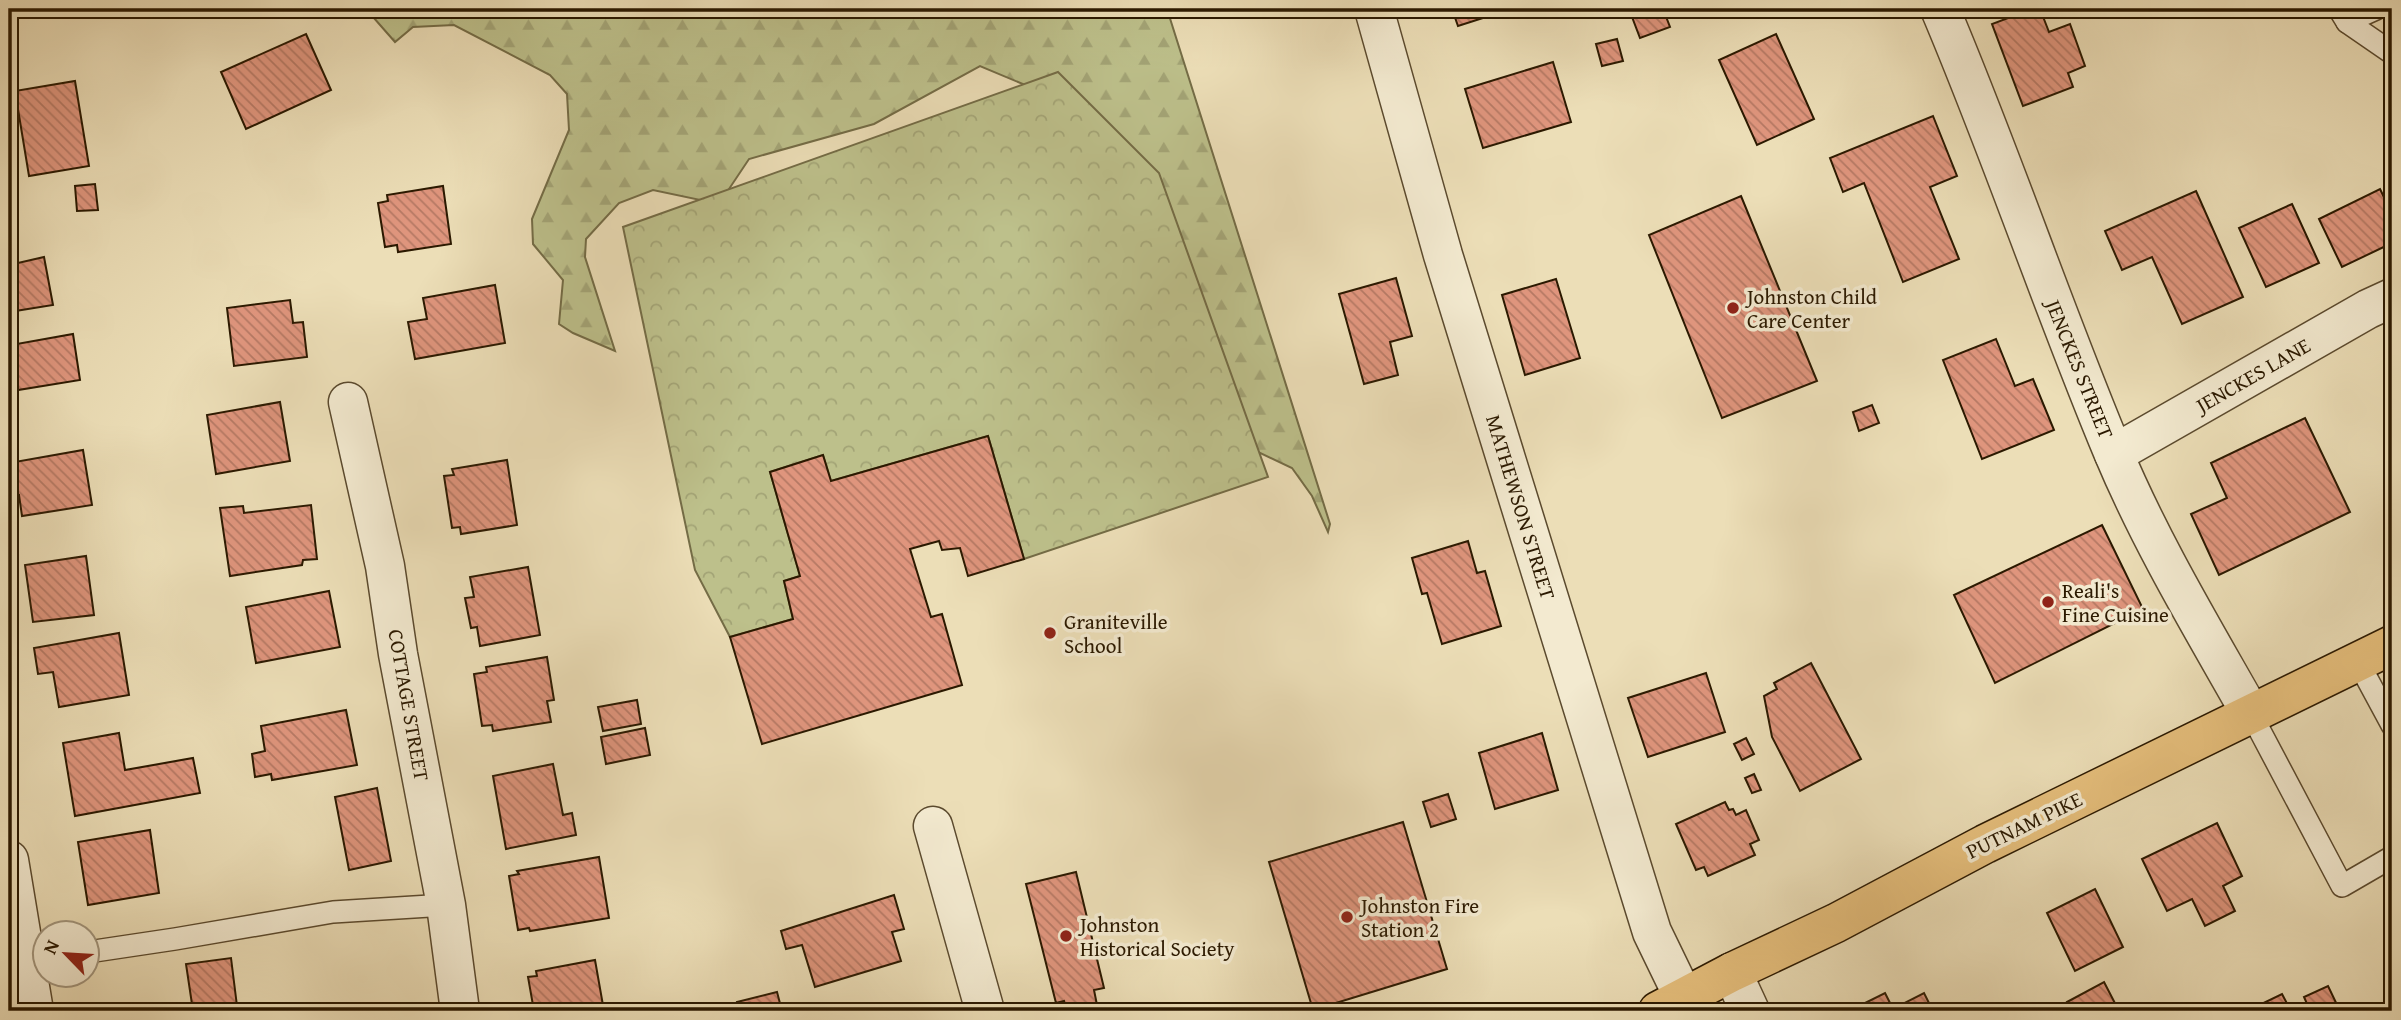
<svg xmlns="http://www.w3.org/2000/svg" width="2401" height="1020" viewBox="0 0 2401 1020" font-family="'Gentium Book Plus',serif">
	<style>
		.forest { fill: url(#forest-firs); stroke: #746c46; stroke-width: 2 }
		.park { fill: url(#park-crowns); stroke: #746c46; stroke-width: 2 }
		.building { fill: url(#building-back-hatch); stroke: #2b1900; stroke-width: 2 }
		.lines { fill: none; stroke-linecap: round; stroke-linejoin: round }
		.service-casing { stroke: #5b4a2e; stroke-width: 24 }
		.minor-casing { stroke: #5b4a2e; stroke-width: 41 }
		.tertiary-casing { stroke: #5b4a2e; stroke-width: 41 }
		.primary-casing { stroke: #2b1900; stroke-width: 41 }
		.service { stroke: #f3ead0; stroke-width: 21 }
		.minor { stroke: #f3ead0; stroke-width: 38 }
		.tertiary { stroke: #f3ead0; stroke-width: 38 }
		.primary { stroke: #e6bf7c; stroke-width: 38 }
		.poi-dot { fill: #8f2418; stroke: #f3ead0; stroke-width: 2.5 }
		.labels { text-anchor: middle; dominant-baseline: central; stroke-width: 7; stroke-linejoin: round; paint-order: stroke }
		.poi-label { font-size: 21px; fill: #2b1900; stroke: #f3ead0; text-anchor: start }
		.street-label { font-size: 21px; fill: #2b1900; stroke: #f3ead0 }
	</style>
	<defs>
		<pattern id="forest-firs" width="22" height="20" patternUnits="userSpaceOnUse" patternTransform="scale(1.75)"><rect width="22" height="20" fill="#bdc08b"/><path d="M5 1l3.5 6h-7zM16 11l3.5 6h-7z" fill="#a3a476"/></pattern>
		<pattern id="park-crowns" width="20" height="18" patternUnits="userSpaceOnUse" patternTransform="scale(1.75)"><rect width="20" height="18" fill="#bdc08b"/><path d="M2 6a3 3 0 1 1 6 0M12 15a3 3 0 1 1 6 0" fill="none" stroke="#a3a476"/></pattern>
		<pattern id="building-back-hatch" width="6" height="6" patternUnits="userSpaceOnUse" patternTransform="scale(1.75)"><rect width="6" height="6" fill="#df957d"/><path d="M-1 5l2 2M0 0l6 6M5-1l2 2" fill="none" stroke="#b57964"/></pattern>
	</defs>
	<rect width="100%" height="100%" fill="#ecdeb7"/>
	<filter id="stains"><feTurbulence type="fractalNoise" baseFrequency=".00286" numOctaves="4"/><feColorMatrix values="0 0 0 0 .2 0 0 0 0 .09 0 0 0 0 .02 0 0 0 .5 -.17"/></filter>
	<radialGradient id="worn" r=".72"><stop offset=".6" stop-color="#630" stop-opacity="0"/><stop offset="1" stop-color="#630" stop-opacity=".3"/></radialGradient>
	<path class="forest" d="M 366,9 L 1167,9 L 1330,524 L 1328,532 L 1312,496 L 1292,468 L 1237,442 L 1030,87 L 980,66 L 874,124 L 749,159 L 719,204 L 653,190 L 619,203 L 586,239 L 585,257 L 615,351 L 573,333 L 559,324 L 563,280 L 533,244 L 532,219 L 569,130 L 567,94 L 550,75 L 454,25 L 413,27 L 395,42 Z"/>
	<path class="park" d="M 1058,72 L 1159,173 L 1268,477 L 1024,559 L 988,436 L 831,481 L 823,455 L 770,472 L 800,576 L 784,581 L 793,619 L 730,637 L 695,570 L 623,227 Z"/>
	<g class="building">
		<path d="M 1452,9 L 1511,9 L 1458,26 Z"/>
		<path d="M 1629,9 L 1663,9 L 1670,27 L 1640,38 Z"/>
		<path d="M 2032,9 L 2040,9 L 2049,32 L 2070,24 L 2085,66 L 2068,73 L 2073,87 L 2023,106 L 1992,24 Z"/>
		<path d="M 306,34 L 331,90 L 246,129 L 221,72 Z"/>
		<path d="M 1776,34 L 1814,119 L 1757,145 L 1719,60 Z"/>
		<path d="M 1617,39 L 1623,61 L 1602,66 L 1596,44 Z"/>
		<path d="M 1553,62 L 1571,122 L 1483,148 L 1465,89 Z"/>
		<path d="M 75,81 L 89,166 L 29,176 L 15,91 Z"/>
		<path d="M 1933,116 L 1957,176 L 1930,187 L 1959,259 L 1903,282 L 1864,183 L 1843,192 L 1830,158 Z"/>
		<path d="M 95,184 L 98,210 L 77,211 L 75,186 Z"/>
		<path d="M 443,186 L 451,244 L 398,252 L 397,245 L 385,247 L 378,203 L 388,201 L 387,195 Z"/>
		<path d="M 2380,189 L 2392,214 L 2392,243 L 2342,267 L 2319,219 Z"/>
		<path d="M 2196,191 L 2243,297 L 2182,324 L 2152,257 L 2122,270 L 2105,231 Z"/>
		<path d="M 1741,196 L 1817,381 L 1722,418 L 1649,235 Z"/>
		<path d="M 2292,204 L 2319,263 L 2266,287 L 2239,228 Z"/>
		<path d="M 44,257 L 53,305 L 9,312 L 9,265 Z"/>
		<path d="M 1396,278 L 1412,336 L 1390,342 L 1398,375 L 1364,384 L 1339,294 Z"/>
		<path d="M 1556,279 L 1580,358 L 1525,375 L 1502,295 Z"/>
		<path d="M 495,285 L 505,343 L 415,359 L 408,322 L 427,319 L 423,298 Z"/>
		<path d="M 290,300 L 293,323 L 303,322 L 307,357 L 234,366 L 227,308 Z"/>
		<path d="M 73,334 L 80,380 L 18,390 L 11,345 Z"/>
		<path d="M 1996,339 L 2015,386 L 2033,379 L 2054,430 L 1982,459 L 1943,360 Z"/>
		<path d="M 280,402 L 290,461 L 216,474 L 207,415 Z"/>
		<path d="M 1872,405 L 1879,423 L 1859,431 L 1853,412 Z"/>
		<path d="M 2305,418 L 2350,512 L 2219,575 L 2191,514 L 2227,498 L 2211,463 Z"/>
		<path d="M 988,436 L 1024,559 L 968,576 L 960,548 L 942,550 L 939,541 L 910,549 L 931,617 L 942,614 L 962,685 L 762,744 L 730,637 L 793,619 L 784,581 L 800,576 L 770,472 L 823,455 L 831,481 Z"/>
		<path d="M 83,450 L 92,505 L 22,516 L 19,495 L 9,497 L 9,463 Z"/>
		<path d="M 507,460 L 517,525 L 461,534 L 460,527 L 452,528 L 444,476 L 454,475 L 452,469 Z"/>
		<path d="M 311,505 L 317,559 L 303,560 L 302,565 L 230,576 L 220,508 L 243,506 L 244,513 Z"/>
		<path d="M 2102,525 L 2143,609 L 1995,683 L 1954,595 Z"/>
		<path d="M 1468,541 L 1477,573 L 1485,571 L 1501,626 L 1442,644 L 1427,593 L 1422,594 L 1412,558 Z"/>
		<path d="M 86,556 L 94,615 L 33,622 L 25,565 Z"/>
		<path d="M 528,567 L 540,635 L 480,646 L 477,627 L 471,628 L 465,598 L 474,597 L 470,577 Z"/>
		<path d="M 329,591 L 340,647 L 256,663 L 246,607 Z"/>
		<path d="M 119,633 L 129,695 L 59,707 L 53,672 L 38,674 L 34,648 Z"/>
		<path d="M 547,657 L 554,700 L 547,701 L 551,722 L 493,731 L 492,725 L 482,726 L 474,674 L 487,672 L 486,667 Z"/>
		<path d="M 1811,663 L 1861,759 L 1800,791 L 1772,737 L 1764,696 L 1777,689 L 1774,683 Z"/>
		<path d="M 1706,673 L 1725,732 L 1648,757 L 1628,698 Z"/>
		<path d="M 637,700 L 641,724 L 603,731 L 598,707 Z"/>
		<path d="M 346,710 L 357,765 L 272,780 L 271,774 L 255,777 L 252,754 L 265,751 L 261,726 Z"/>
		<path d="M 645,728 L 650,755 L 606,764 L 601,737 Z"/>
		<path d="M 119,733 L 125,770 L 193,758 L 200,793 L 75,816 L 63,743 Z"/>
		<path d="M 1542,733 L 1558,790 L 1495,809 L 1479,753 Z"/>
		<path d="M 1746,738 L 1754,754 L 1742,760 L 1734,744 Z"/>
		<path d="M 553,764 L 563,815 L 572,813 L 576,835 L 506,849 L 493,776 Z"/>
		<path d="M 1754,774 L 1761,790 L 1752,793 L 1745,778 Z"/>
		<path d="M 377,788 L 391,861 L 349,870 L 335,797 Z"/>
		<path d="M 1448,794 L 1456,819 L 1431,827 L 1423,802 Z"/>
		<path d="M 1725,802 L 1729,810 L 1733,809 L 1736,815 L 1746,810 L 1759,840 L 1750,844 L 1755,855 L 1708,876 L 1704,867 L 1696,870 L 1676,824 Z"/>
		<path d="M 1403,822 L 1447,969 L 1313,1010 L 1269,862 Z"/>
		<path d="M 2217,823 L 2242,876 L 2223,886 L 2235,911 L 2205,926 L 2192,899 L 2167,911 L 2142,859 Z"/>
		<path d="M 150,830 L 159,893 L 88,905 L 78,842 Z"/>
		<path d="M 599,857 L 609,918 L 530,931 L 529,928 L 518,930 L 509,876 L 519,874 L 517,871 Z"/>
		<path d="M 1076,872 L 1104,988 L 1094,990 L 1098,1010 L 1092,1011 L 1066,1011 L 1064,1001 L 1056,1003 L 1026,884 Z"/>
		<path d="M 2095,889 L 2123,947 L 2075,971 L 2047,913 Z"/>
		<path d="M 894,895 L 904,929 L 892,932 L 901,961 L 815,987 L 802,945 L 786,949 L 781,931 Z"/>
		<path d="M 231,958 L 237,1006 L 193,1011 L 186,964 Z"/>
		<path d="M 595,960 L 604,1011 L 534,1011 L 528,977 L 537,976 L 536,971 Z"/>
		<path d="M 2104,982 L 2119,1011 L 2072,1011 L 2067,1002 Z"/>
		<path d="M 2328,986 L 2340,1011 L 2295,1011 L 2308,1006 L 2304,997 Z"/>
		<path d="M 777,992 L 782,1011 L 739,1011 L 737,1002 Z"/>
		<path d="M 1885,993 L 1893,1009 L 1924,993 L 1933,1011 L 1857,1011 L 1855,1008 Z"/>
		<path d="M 2282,994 L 2291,1011 L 2247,1011 Z"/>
	</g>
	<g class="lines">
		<g class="service-casing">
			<g id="service">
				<path d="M 2339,9 L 2347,22 L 2392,53"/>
				<path d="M 2347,22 L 2376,9"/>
				<path d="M 2358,662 L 2392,725"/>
				<path d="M 2251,714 L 2342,886 L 2392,857"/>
				<path d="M 88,952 L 175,939 L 333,912 L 446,905"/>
			</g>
		</g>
		<g class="minor-casing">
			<g id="minor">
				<path d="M 1374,9 L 1443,255 L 1652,932 L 1684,998"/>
				<path d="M 1940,9 C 2002,155 2052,306 2113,452 C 2151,543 2203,629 2251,714"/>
				<path d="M 348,402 L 385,566 L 398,654 L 446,905 L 460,1011"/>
				<path d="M 2114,454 L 2368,309 L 2392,298"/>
				<path d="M 933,826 L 985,1011"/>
				<path d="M 1732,972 L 1750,1011"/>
			</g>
		</g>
		<g class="tertiary-casing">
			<path id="tertiary" d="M 9,860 L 34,1011"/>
		</g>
		<g class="primary-casing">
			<path id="primary" d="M 1658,1011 L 1732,972 L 1836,923 L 1985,844 L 2392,645"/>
		</g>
		<use href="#service" class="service"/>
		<use href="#minor" class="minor"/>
		<use href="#tertiary" class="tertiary"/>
		<use href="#primary" class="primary"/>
	</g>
	<g class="poi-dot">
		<circle cx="1733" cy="308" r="7"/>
		<circle cx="2048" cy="602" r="7"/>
		<circle cx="1050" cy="633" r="7"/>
		<circle cx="1347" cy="917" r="7"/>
		<circle cx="1066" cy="936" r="7"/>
	</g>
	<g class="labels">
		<g class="poi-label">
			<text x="1747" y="296">Johnston Child<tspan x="1747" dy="24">Care Center</tspan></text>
			<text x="2062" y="590">Reali's<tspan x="2062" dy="24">Fine Cuisine</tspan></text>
			<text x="1064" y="621">Graniteville<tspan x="1064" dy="24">School</tspan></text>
			<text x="1361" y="905">Johnston Fire<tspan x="1361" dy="24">Station 2</tspan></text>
			<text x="1080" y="924">Johnston<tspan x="1080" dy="24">Historical Society</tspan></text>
		</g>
		<g class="street-label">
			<text transform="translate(2080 369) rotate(68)">JENCKES STREET</text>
			<text transform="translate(2253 375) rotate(-30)">JENCKES LANE</text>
			<text transform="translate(1521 507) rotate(73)">MATHEWSON STREET</text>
			<text transform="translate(409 705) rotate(80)">COTTAGE STREET</text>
			<text transform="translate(2024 825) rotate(-26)">PUTNAM PIKE</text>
		</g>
	</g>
	<rect width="2401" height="1020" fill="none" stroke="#ecdeb7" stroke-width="35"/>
	<rect x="10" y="10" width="2380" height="999" fill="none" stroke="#2b1900" stroke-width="3.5"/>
	<rect x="18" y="18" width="2366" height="985" fill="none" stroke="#2b1900" stroke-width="2"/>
	<g transform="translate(66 954) rotate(295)"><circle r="33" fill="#f3ead0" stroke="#a3967d" stroke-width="2"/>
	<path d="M0-5L12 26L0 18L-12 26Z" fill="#8f2418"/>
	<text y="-10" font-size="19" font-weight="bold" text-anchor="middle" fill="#2b1900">N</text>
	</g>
	<rect width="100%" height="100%" filter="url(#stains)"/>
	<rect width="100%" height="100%" fill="url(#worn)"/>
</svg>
